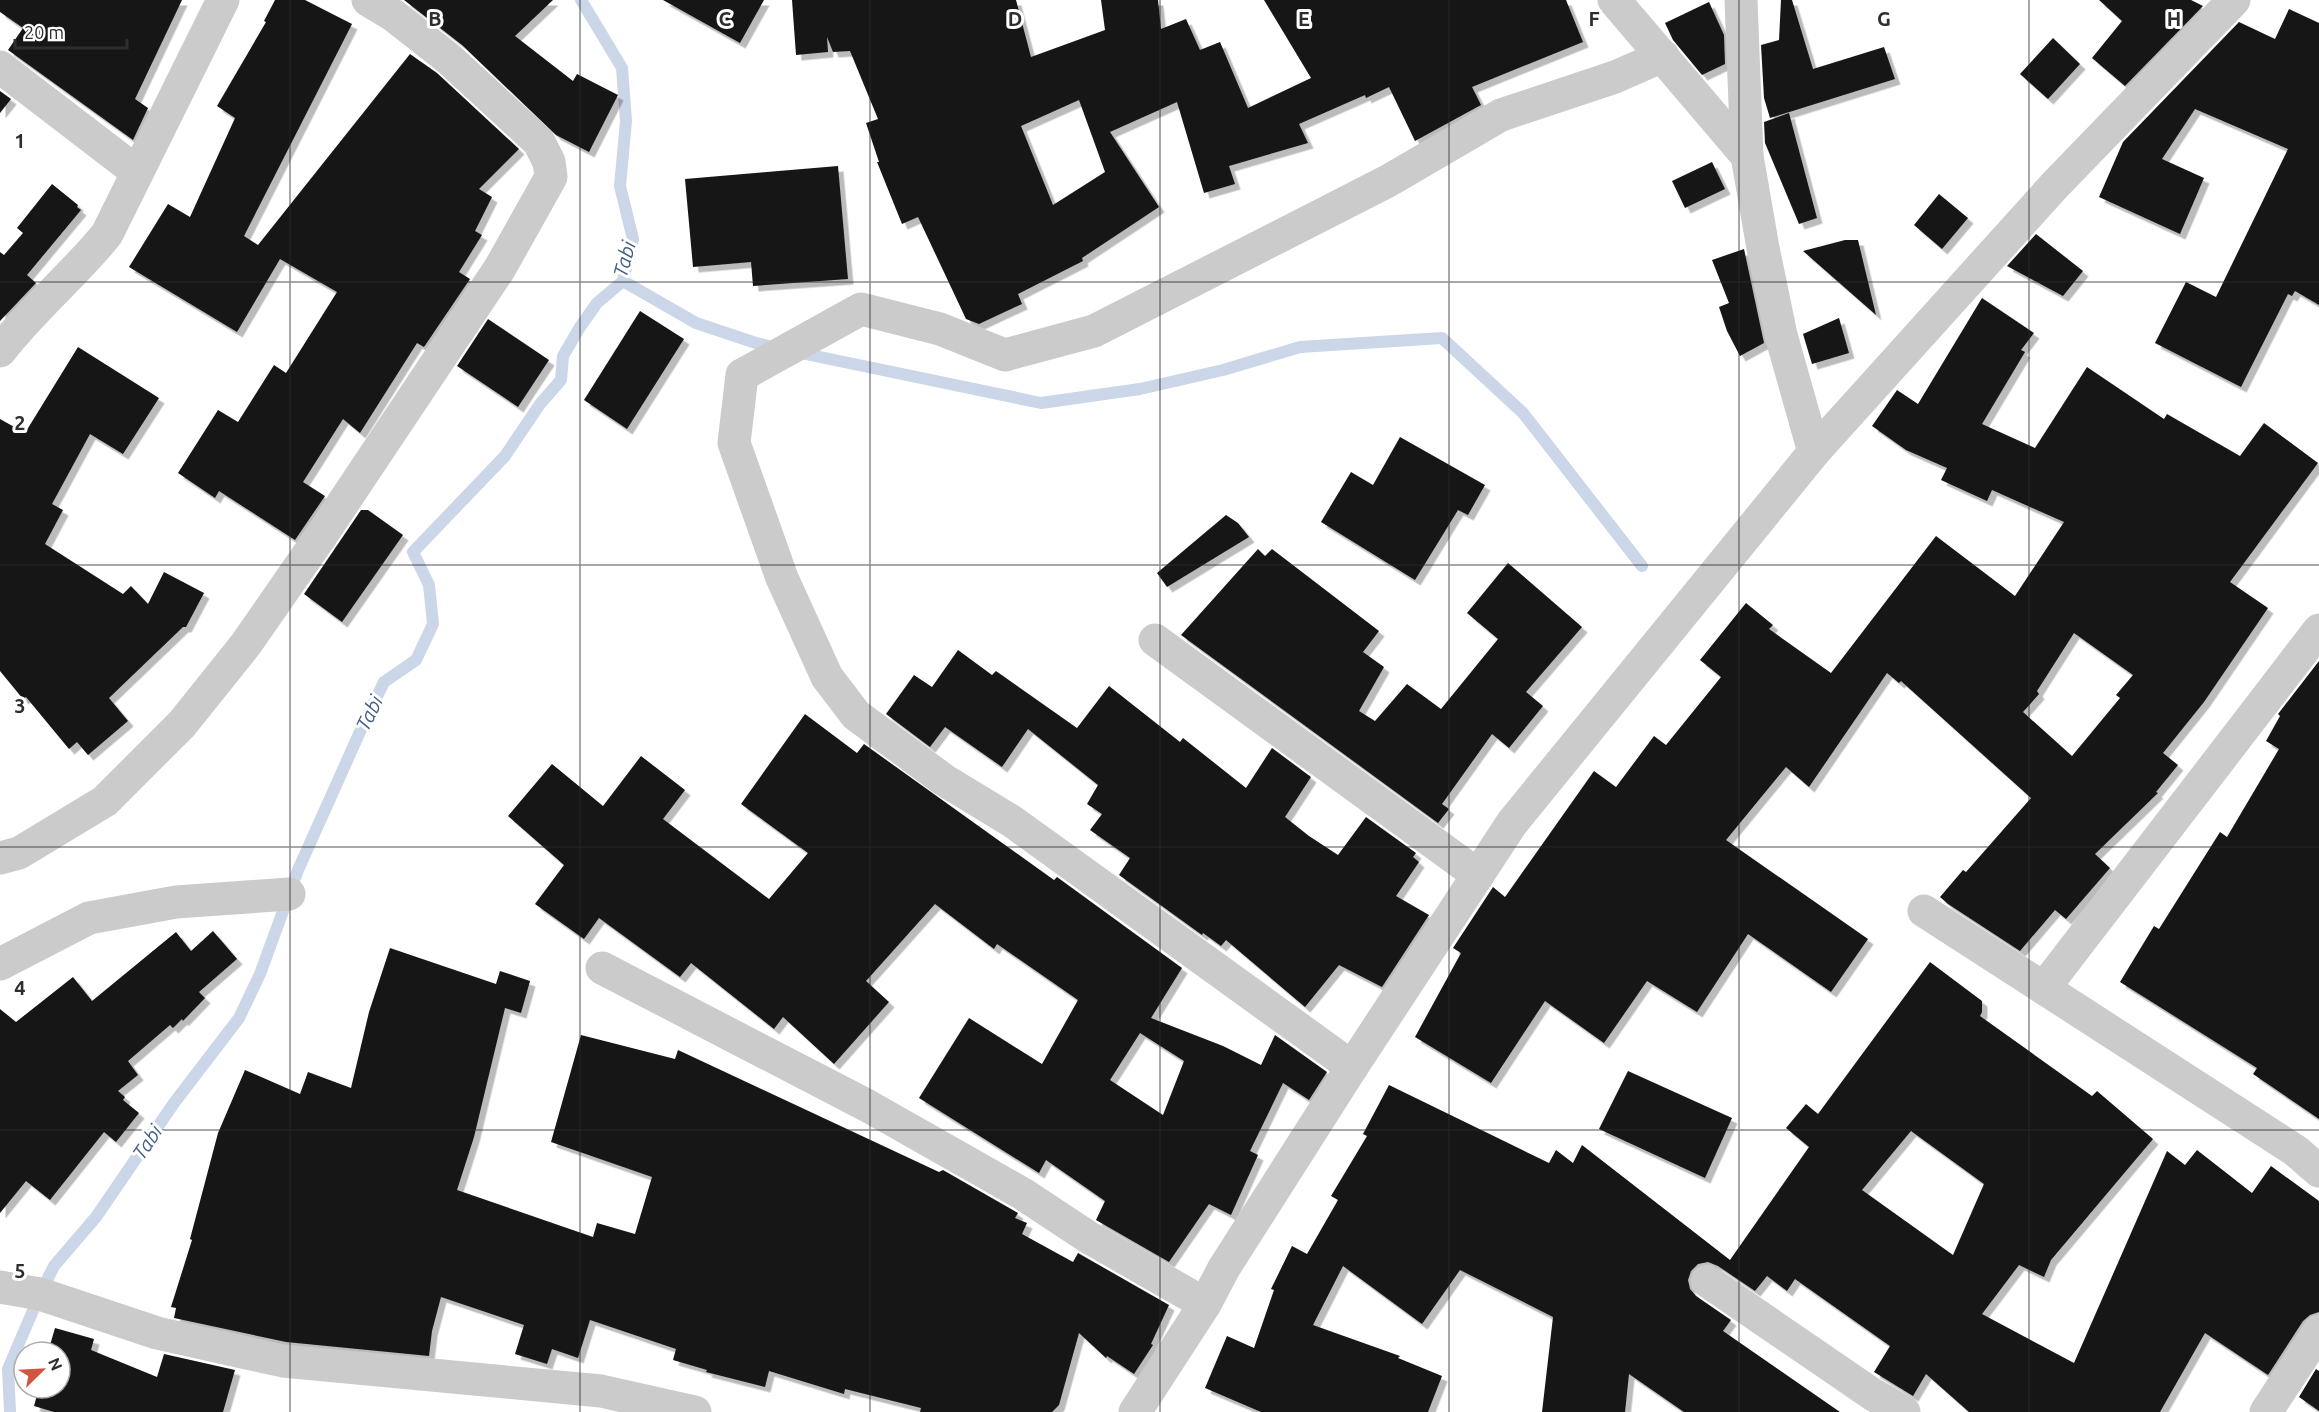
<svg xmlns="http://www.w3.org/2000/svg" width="2319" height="1412" viewBox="0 0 2319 1412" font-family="Ubuntu,sans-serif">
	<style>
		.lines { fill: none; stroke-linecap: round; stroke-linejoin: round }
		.stream { stroke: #cbd6e8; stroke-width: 12 }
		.building { fill: #151515; fill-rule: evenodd; filter: url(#shadow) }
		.minor { stroke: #cbcbcb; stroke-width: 33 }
		.grid { fill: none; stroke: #2e2e2e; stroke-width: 1.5; stroke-opacity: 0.55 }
		.labels { text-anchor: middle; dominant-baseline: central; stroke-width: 6; stroke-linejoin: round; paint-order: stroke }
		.water-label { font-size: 20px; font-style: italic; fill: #445f87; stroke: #fff }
		.grid-label { font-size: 20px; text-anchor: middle; font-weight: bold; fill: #2e2e2e; stroke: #fff; stroke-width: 6; stroke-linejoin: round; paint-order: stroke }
	</style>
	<defs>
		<filter id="shadow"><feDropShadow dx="5.5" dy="5.5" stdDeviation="0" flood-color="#0004"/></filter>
	</defs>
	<rect width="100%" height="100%" fill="#fff"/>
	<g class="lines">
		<g class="stream">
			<path d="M 623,281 L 696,323 L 756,343 L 776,348"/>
			<path d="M 796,352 L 1041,403 L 1140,389 L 1223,370 L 1300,347 L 1442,338 L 1523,413 L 1642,566"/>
			<path d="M 10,1412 L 8,1369 L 40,1294 L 54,1266 L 96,1217 L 174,1103 L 239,1018 L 260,974 L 298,870 L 363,725 L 384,682 L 416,660 L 433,624 L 429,585 L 413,552 L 505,456 L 540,404 L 561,380 L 563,356 L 580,327 L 597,303 L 623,281 L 633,239 L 620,186 L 626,121 L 622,68 L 581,0"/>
		</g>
	</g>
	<g class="building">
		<path d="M 0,0 L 182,0 L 135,99 L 148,108 L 133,140 L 8,50 L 23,28 L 0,12 Z"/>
		<path d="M 275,0 L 305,0 L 352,24 L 244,236 L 258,245 L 410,54 L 437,73 L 519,149 L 479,189 L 492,197 L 475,231 L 482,235 L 459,272 L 470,279 L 424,347 L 417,343 L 360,433 L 343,419 L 303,482 L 325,496 L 295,540 L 219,491 L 215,498 L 178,473 L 218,410 L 238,422 L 274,365 L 286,373 L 337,292 L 280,259 L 237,332 L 129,267 L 168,204 L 190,217 L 235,118 L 217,106 L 266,22 L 264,21 Z"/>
		<path d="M 404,0 L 553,0 L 515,36 L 573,81 L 577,74 L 618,95 L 589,152 L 556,135 L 462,45 Z"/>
		<path d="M 663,0 L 764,0 L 740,43 Z"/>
		<path d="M 792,0 L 1016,0 L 1031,57 L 1105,30 L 1101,0 L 1158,0 L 1161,29 L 1186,19 L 1200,50 L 1220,42 L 1248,108 L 1311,78 L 1264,0 L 1566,0 L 1583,42 L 1472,87 L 1481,105 L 1415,141 L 1389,87 L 1366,98 L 1365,95 L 1299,124 L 1308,143 L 1229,166 L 1235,184 L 1204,193 L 1177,102 L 1110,132 L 1159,207 L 1082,258 L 1083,261 L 1018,294 L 1022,304 L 979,324 L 966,319 L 918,217 L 902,224 L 877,162 L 879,162 L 866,123 L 878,119 L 850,51 L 833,52 L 827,37 L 828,52 L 796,55 ZM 1079,100 L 1105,172 L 1053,205 L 1021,126 Z"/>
		<path d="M 1781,0 L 1792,0 L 1813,69 L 1884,47 L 1895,79 L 1770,118 L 1764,98 L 1761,45 L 1779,40 Z"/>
		<path d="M 2099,0 L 2191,0 L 2203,6 L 2125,86 L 2092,58 L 2122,21 Z"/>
		<path d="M 1709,2 L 1724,35 L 1725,64 L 1702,75 L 1673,40 L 1665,23 Z"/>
		<path d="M 2289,9 L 2319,23 L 2319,305 L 2295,291 L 2292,296 L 2288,294 L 2241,387 L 2155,343 L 2186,282 L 2216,297 L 2288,149 L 2195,109 L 2162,159 L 2204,178 L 2180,234 L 2099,197 L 2123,142 L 2239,22 L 2275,39 Z"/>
		<path d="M 2053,38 L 2080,64 L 2048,99 L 2020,74 Z"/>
		<path d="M 0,91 L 11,99 L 0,113 Z"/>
		<path d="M 1789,113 L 1817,218 L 1799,224 L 1765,143 L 1764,122 Z"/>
		<path d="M 1712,162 L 1725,189 L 1685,208 L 1672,181 Z"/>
		<path d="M 838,166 L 848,279 L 753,286 L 751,262 L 693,267 L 685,179 Z"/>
		<path d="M 52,184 L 78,205 L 77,207 L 81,210 L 27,275 L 36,283 L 0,321 L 0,252 L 4,255 L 23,233 L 17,228 Z"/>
		<path d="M 1939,194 L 1968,218 L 1942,249 L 1914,225 Z"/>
		<path d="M 2036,234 L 2083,271 L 2063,296 L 2007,266 Z"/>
		<path d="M 1845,240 L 1858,240 L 1876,315 L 1803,251 Z"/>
		<path d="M 1744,249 L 1764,343 L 1740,356 L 1727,331 L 1719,307 L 1729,303 L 1712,260 Z"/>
		<path d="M 1982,298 L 2034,333 L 2021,350 L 2025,352 L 1982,424 L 2035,448 L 2087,367 L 2164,419 L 2167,414 L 2240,456 L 2264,423 L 2318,463 L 2230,582 L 2268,608 L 2204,702 L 2163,753 L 2178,765 L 2156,792 L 2158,793 L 2095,854 L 2110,868 L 2066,919 L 2055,910 L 2020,951 L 1948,904 L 1940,897 L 1963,870 L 1966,872 L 2031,798 L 1901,681 L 1899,683 L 1887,673 L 1809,787 L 1786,767 L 1726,840 L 1868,939 L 1831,992 L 1748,934 L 1697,1012 L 1647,981 L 1604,1043 L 1545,1001 L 1491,1083 L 1415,1037 L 1461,953 L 1453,948 L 1493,887 L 1505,897 L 1594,771 L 1616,787 L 1654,736 L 1666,745 L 1721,677 L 1700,660 L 1746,603 L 1773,625 L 1769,629 L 1831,673 L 1936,536 L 2015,596 L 2064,522 L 1992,490 L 1987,501 L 1941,480 L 1947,468 L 1906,450 L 1872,426 L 1897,390 L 1918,404 ZM 2074,633 L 2133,675 L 2116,695 L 2120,698 L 2072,756 L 2023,712 L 2039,694 L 2037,691 Z"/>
		<path d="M 640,311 L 684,339 L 627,429 L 584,400 Z"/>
		<path d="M 1839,318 L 1849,353 L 1812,364 L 1803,334 Z"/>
		<path d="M 488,319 L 549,360 L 518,407 L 457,366 Z"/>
		<path d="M 78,347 L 159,398 L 123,454 L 90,434 L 52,504 L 63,510 L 45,544 L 123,594 L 131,586 L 148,604 L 164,572 L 204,593 L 186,627 L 183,627 L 109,698 L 128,721 L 88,755 L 77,742 L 69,749 L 26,697 L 23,699 L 0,671 L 0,419 L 25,433 Z"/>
		<path d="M 1400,437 L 1485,485 L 1468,515 L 1458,510 L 1415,580 L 1321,522 L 1351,472 L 1373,485 Z"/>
		<path d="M 361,510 L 368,510 L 403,535 L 342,622 L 304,594 Z"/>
		<path d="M 1226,515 L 1238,523 L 1249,537 L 1167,587 L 1157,573 Z"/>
		<path d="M 1258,549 L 1265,556 L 1272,549 L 1379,631 L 1363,652 L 1384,667 L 1359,711 L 1375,721 L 1407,684 L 1441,709 L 1498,639 L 1467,613 L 1508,563 L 1582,627 L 1526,692 L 1543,706 L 1509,748 L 1492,734 L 1442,804 L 1449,809 L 1438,823 L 1181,635 Z"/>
		<path d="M 958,650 L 992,675 L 996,671 L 1077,728 L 1109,686 L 1180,742 L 1183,738 L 1246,788 L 1272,748 L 1311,777 L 1285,817 L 1309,836 L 1338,855 L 1366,817 L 1416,853 L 1413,857 L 1419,862 L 1396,896 L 1429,915 L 1382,987 L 1339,965 L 1305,1007 L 1226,940 L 1221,946 L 1203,933 L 1202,935 L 1119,875 L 1130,858 L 1090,830 L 1102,814 L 1087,804 L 1098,785 L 1028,729 L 1002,767 L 945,727 L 930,747 L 886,714 L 914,675 L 932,687 Z"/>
		<path d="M 2319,661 L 2319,1119 L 2253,1074 L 2257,1068 L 2120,982 L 2154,926 L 2159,929 L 2220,832 L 2227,837 L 2279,749 L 2266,741 L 2280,716 L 2278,714 Z"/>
		<path d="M 805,714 L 857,753 L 864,744 L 1054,880 L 1057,877 L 1182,968 L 1151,1018 L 1223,1046 L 1261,1065 L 1275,1035 L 1327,1072 L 1309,1100 L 1283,1083 L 1250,1151 L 1258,1155 L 1231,1215 L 1209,1204 L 1169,1262 L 1096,1220 L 1105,1201 L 1046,1160 L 1039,1173 L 919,1098 L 969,1018 L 1042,1064 L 1078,1000 L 997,944 L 994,949 L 935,904 L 866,981 L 889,1002 L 834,1064 L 783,1017 L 774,1029 L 691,963 L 680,977 L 599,918 L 584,939 L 535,904 L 564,865 L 508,816 L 552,764 L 603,806 L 641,756 L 685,790 L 663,819 L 769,899 L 808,853 L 741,804 ZM 1140,1033 L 1184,1061 L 1163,1115 L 1110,1080 Z"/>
		<path d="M 213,931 L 237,959 L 199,992 L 205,998 L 183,1021 L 182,1019 L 173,1028 L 170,1025 L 128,1061 L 138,1075 L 118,1091 L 125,1097 L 123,1100 L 139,1113 L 116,1142 L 104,1132 L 50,1200 L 26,1181 L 0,1213 L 0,1009 L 16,1022 L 73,977 L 92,1001 L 176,932 L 191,951 Z"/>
		<path d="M 390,948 L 496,984 L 500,971 L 530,981 L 521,1013 L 505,1008 L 474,1137 L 457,1190 L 593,1237 L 597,1223 L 635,1234 L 652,1177 L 551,1142 L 581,1035 L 675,1059 L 678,1050 L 939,1172 L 943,1170 L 1018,1213 L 1015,1218 L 1027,1223 L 1022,1234 L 1073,1262 L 1078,1253 L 1169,1305 L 1151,1344 L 1153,1345 L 1134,1374 L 1107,1356 L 1106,1358 L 1079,1333 L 1059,1405 L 1052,1412 L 920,1412 L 921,1408 L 845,1389 L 844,1394 L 769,1371 L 765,1387 L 706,1372 L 707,1370 L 673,1360 L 676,1349 L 590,1320 L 578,1358 L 552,1349 L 547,1364 L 515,1354 L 524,1325 L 441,1297 L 432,1331 L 429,1356 L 286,1342 L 174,1318 L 176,1308 L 171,1307 L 192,1240 L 190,1239 L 218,1133 L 245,1070 L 300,1094 L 308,1072 L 351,1088 L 369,1012 Z"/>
		<path d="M 1930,962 L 1982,1001 L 1982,1012 L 1980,1016 L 2092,1096 L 2097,1091 L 2153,1139 L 2051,1260 L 2044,1277 L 2019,1265 L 1982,1314 L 2074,1363 L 2167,1151 L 2185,1165 L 2197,1150 L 2252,1193 L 2271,1166 L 2319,1201 L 2319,1312 L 2310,1315 L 2303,1321 L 2268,1375 L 2205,1333 L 2160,1412 L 1969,1412 L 1926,1374 L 1913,1396 L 1874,1372 L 1890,1346 L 1795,1279 L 1787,1291 L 1767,1276 L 1755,1291 L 1718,1266 L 1708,1262 L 1698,1264 L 1691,1271 L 1688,1280 L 1690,1289 L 1696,1296 L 1731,1320 L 1723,1331 L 1840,1412 L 1684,1412 L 1629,1374 L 1625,1412 L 1542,1412 L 1553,1317 L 1460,1270 L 1422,1324 L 1343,1266 L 1313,1325 L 1400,1356 L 1398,1358 L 1442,1376 L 1428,1412 L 1261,1412 L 1205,1388 L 1227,1336 L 1254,1348 L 1274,1290 L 1271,1289 L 1292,1246 L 1307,1254 L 1338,1200 L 1331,1196 L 1367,1136 L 1363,1134 L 1389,1085 L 1549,1163 L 1556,1150 L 1573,1163 L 1582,1145 L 1730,1260 L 1809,1147 L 1786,1128 L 1806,1104 L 1818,1114 ZM 1911,1131 L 1984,1184 L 1953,1255 L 1862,1190 Z"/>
		<path d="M 1628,1071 L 1732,1118 L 1705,1178 L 1599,1129 Z"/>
		<path d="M 55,1328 L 94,1339 L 91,1350 L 157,1377 L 164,1354 L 235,1370 L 223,1412 L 54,1412 L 34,1406 L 39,1388 L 60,1388 L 60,1352 L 48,1352 Z"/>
		<path d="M 2316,1369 L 2319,1371 L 2319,1411 L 2299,1397 Z"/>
	</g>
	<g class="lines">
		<g class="minor">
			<path d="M 1614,0 L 1747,156"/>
			<path d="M 1741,0 L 1747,156 L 1763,248 L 1781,335 L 1814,452"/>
			<path d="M 0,67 L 137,172"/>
			<path d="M 0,351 C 32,309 74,275 107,234 L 223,0"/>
			<path d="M 1155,640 L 1478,875"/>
			<path d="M 0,858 L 19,853 L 105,801 L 182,724 L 246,644 L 321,536 L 500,268 L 551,177 L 549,162 L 539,142 L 449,59 L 393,15 L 368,0"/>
			<path d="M 1924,911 L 2296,1151 L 2319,1171"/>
			<path d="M 0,964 L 89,918 L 176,902 L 289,894"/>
			<path d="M 602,968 L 868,1106 L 1023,1194 L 1088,1237 L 1205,1304"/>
			<path d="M 2044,988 L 2319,630"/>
			<path d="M 1352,1067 L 1013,822 L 944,780 L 856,715 L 827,677 L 782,578 L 734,443 L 742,375 L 861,309 L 940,329 L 1005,355 L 1094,331 L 1388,181 L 1501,115 L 1615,77 L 1663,56"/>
			<path d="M 1707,1281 L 1872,1394 L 1904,1412"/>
			<path d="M 0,1287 L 40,1294 L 157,1333 L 283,1361 L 601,1391 L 695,1412"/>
			<path d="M 1135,1412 L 1205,1304 L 1224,1268 L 1352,1067 L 1512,823 L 1814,452 L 2055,185 L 2234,0"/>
			<path d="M 2266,1412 L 2319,1331"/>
		</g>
	</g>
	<path class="grid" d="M 290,0 L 290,1412M 580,0 L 580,1412M 870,0 L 870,1412M 1160,0 L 1160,1412M 1449,0 L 1449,1412M 1739,0 L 1739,1412M 2029,0 L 2029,1412M 0,282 L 2319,282M 0,565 L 2319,565M 0,847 L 2319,847M 0,1130 L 2319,1130"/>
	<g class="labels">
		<g class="water-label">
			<text transform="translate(624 259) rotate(-75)">Tabi</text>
			<text transform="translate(369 713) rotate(-64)">Tabi</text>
			<text transform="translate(147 1142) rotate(-56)">Tabi</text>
		</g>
	</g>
	<g class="grid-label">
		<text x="435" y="26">B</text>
		<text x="725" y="26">C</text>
		<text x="1015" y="26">D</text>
		<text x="1304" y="26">E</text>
		<text x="1594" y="26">F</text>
		<text x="1884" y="26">G</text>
		<text x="2174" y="26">H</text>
		<text x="20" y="148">1</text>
		<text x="20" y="430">2</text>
		<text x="20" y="713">3</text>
		<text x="20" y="995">4</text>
		<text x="20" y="1278">5</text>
	</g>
	<g transform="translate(42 1370) rotate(66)"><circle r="28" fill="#ffffff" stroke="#ababab" stroke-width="1.5"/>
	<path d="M0-4.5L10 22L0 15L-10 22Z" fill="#d35441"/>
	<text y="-9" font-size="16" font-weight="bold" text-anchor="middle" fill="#2e2e2e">N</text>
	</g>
	<path d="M15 39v9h112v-9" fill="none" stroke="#2e2e2e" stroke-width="3"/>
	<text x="24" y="39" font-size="18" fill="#2e2e2e" stroke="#ffffff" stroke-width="4.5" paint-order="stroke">20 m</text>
</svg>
